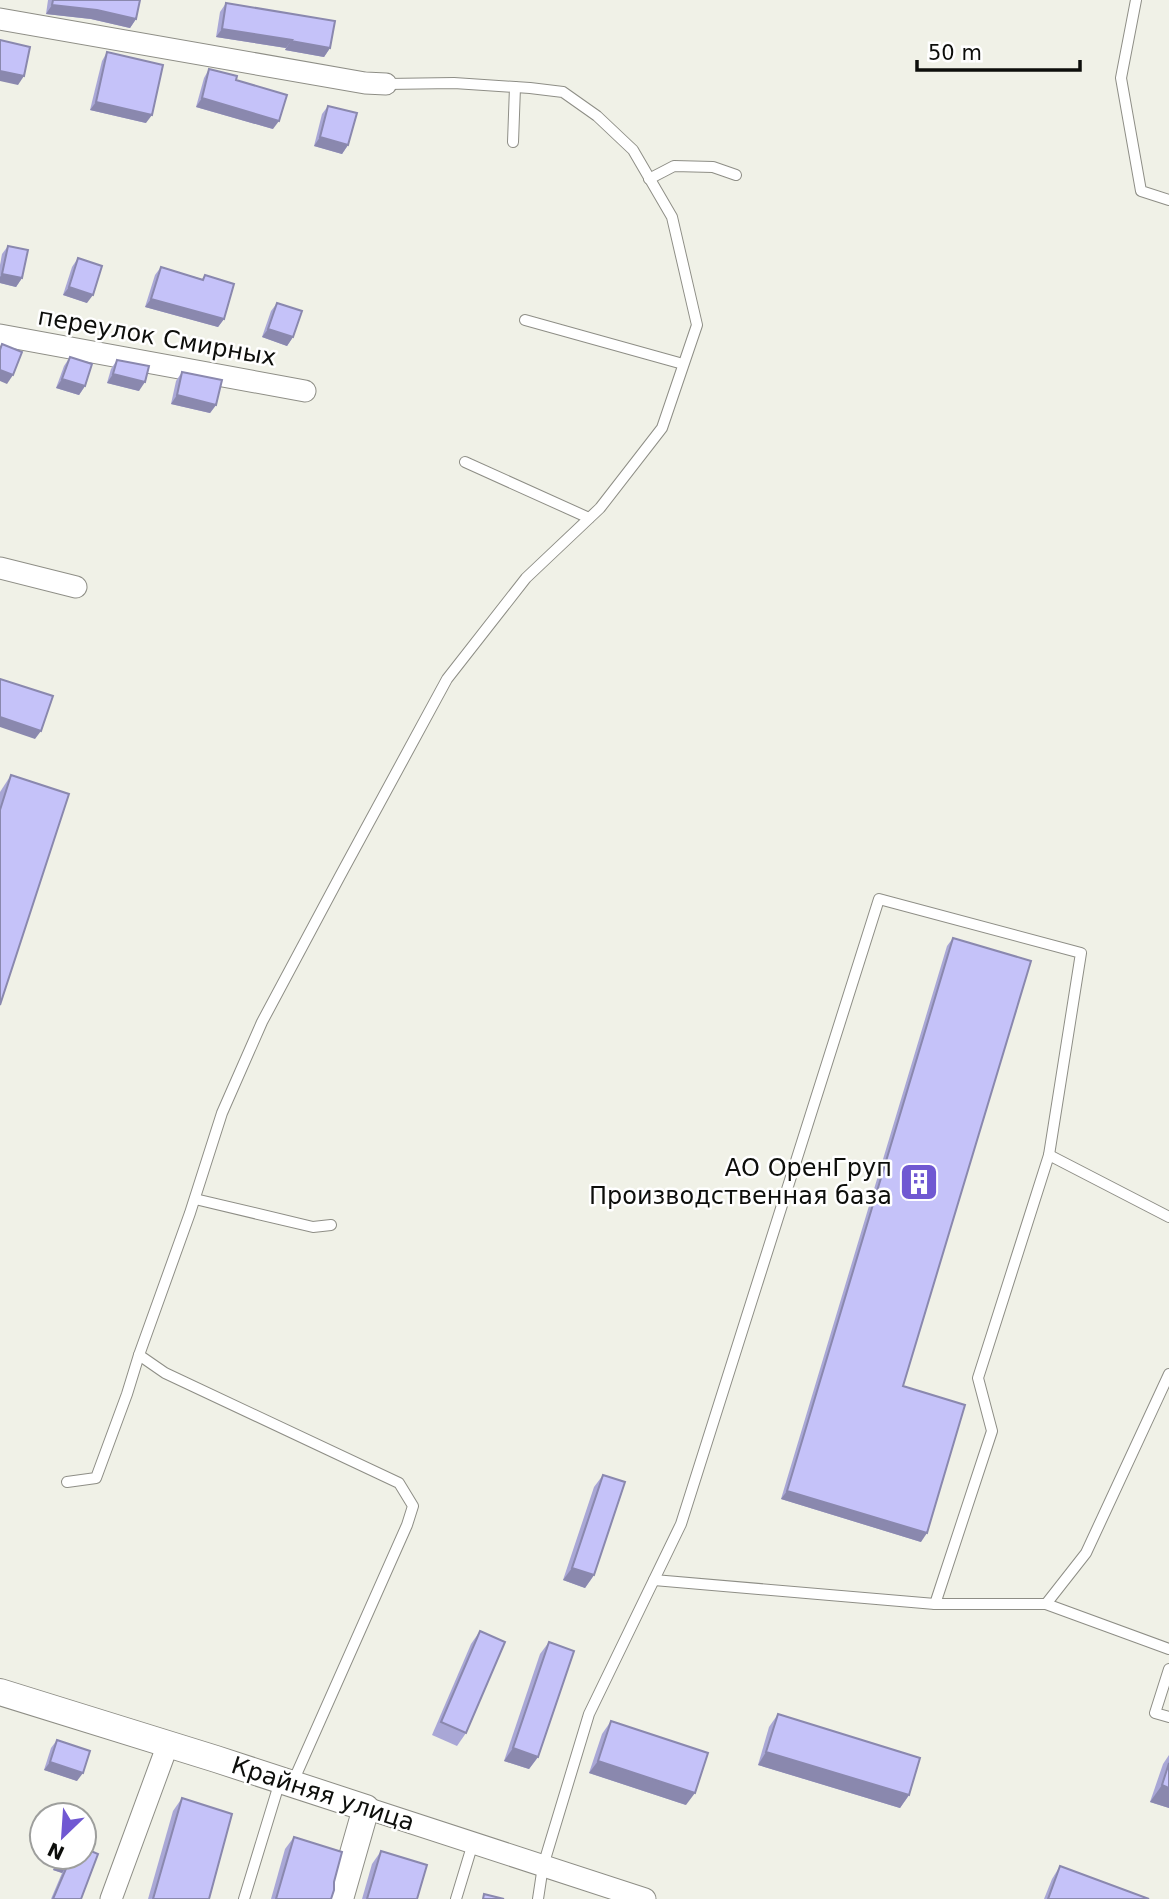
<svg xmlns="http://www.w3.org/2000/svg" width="1169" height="1899" viewBox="0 0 1169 1899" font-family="'DejaVu Sans',sans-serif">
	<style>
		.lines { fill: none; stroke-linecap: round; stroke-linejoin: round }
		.service-casing { stroke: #8e8e86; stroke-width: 12 }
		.minor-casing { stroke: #8e8e86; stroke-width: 23 }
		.tertiary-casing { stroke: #8e8e86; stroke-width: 28 }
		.service { stroke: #fff; stroke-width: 10 }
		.minor { stroke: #fff; stroke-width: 21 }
		.tertiary { stroke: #fff; stroke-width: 26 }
		.wall { fill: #a9a7d6 }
		.shaded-wall { fill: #8a88ae }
		.building { fill: #c5c2f9; stroke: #8a88ae; stroke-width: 2 }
		.labels { text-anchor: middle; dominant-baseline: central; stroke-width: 5; stroke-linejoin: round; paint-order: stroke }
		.street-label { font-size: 24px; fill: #0d0e0b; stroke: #fff }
		.poi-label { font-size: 24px; fill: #0d0e0b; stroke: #fff; text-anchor: end }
	</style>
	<rect width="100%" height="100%" fill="#f0f1e7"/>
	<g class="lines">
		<g class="service-casing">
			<g id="service">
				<path d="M 1136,0 L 1121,78 L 1141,191 L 1169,200"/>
				<path d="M 513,142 L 515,87"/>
				<path d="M 649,179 L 674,166 L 713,167 L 736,175"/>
				<path d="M 525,320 L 683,364"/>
				<path d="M 465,462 L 589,518"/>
				<path d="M 1049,1155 L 1169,1217"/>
				<path d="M 195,1199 L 313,1227 L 331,1225"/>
				<path d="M 67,1482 L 96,1478 L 127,1394 L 139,1355"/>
				<path d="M 654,1580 L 935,1604"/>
				<path d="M 1046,1604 L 1169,1649"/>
				<path d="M 1169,1669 L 1155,1713 L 1169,1717"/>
				<path d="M 292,1784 L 407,1525 L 413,1506 L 399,1483 L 165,1373 L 139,1355 L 190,1213 L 222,1113 L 262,1022 L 340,876 L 447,679 L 526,578 L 600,508 L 662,428 L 697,325 L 672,217 L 633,150 L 597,116 L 563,92 L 530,88 L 454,83 L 386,84"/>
				<path d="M 244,1899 L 280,1781"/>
				<path d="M 456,1899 L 473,1843"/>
				<path d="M 538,1899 L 543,1866 L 589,1714 L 681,1524 L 879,899 L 1081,953 L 1049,1155 L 978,1378 L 992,1431 L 935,1604 L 1046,1604 L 1086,1553 L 1169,1374"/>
			</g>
		</g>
		<g class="minor-casing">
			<g id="minor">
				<path d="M 0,19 L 365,83 L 386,84"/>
				<path d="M 0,335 L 305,391"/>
				<path d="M 0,568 L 76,587"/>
				<path d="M 366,1808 L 645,1899"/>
				<path d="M 111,1899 L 168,1744"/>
			</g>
		</g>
		<g class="tertiary-casing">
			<path id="tertiary" d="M 0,1692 L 216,1759 L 366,1808 L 340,1899"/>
		</g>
		<use href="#service" class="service"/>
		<use href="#minor" class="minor"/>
		<use href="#tertiary" class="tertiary"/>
	</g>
	<g class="wall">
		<path d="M 48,0 L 140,0 L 136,19 L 130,28 L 91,19 L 46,14 Z"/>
		<path d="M 226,3 L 330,48 L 324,57 L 285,50 L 286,48 L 216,37 L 220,12 Z"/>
		<path d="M 107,52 L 146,123 L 90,110 L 102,61 Z"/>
		<path d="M 209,69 L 236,80 L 273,129 L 196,107 L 204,78 Z"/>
		<path d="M 328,106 L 348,145 L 342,154 L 314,146 L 322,114 Z"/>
		<path d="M 8,246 L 22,278 L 16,287 L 0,283 L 0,265 L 2,254 Z"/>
		<path d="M 78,258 L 87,303 L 63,295 L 72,267 Z"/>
		<path d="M 161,267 L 202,279 L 205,275 L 224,319 L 218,327 L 145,307 L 155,275 Z"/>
		<path d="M 277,303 L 293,337 L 287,346 L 262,337 L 271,311 Z"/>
		<path d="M 70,357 L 85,386 L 79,395 L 56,388 L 64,366 Z"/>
		<path d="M 117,360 L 139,391 L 107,383 L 111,369 Z"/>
		<path d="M 182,372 L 216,405 L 210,413 L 171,404 L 176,381 Z"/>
		<path d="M 11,775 L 0,1005 L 0,792 Z"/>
		<path d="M 953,938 L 903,1386 L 921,1542 L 781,1499 L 947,946 Z"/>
		<path d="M 603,1475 L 594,1575 L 585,1588 L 563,1580 L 594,1487 Z"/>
		<path d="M 480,1631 L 466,1733 L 457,1746 L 432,1735 L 471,1644 Z"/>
		<path d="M 549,1642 L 538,1757 L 529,1769 L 504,1761 L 540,1654 Z"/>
		<path d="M 778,1714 L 909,1795 L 900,1808 L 758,1765 L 769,1727 Z"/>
		<path d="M 611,1721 L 686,1805 L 589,1773 L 602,1734 Z"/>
		<path d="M 57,1740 L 77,1781 L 44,1770 L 51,1748 Z"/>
		<path d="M 1169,1755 L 1169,1808 L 1150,1802 L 1163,1764 Z"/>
		<path d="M 182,1798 L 209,1899 L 148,1899 L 173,1811 Z"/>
		<path d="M 294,1837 L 334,1882 L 331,1899 L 271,1899 L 285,1849 Z"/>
		<path d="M 381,1851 L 417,1899 L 362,1899 L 372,1864 Z"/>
		<path d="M 58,1857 L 84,1857 L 81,1899 L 51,1899 L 62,1873 L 53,1870 Z"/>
		<path d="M 1060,1866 L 1149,1899 L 1044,1899 L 1052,1879 Z"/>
	</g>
	<g class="shaded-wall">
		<path d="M 52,5 L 97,10 L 136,19 L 130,28 L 91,19 L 46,14 Z"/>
		<path d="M 222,29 L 292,40 L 286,48 L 216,37 Z"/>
		<path d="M 291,41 L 330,48 L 324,57 L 285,50 Z"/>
		<path d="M 0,71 L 24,76 L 18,85 L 0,81 Z"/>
		<path d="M 202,98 L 279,121 L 273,129 L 196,107 Z"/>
		<path d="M 96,102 L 152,115 L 146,123 L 90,110 Z"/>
		<path d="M 320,137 L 348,145 L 342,154 L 314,146 Z"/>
		<path d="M 2,274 L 22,278 L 16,287 L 0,283 L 0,277 Z"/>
		<path d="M 69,287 L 93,295 L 87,303 L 63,295 Z"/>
		<path d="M 151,299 L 224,319 L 218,327 L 145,307 Z"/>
		<path d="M 268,329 L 293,337 L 287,346 L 262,337 Z"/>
		<path d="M 0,370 L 13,375 L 7,384 L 0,381 Z"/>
		<path d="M 113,374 L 145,382 L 139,391 L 107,383 Z"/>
		<path d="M 62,379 L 85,386 L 79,395 L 56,388 Z"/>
		<path d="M 177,395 L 216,405 L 210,413 L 171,404 Z"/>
		<path d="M 0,717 L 41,731 L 35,739 L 0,727 Z"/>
		<path d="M 787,1491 L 927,1533 L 921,1542 L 781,1499 Z"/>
		<path d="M 572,1568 L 594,1575 L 585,1588 L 563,1580 Z"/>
		<path d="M 513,1748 L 538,1757 L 529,1769 L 504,1761 Z"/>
		<path d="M 766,1752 L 909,1795 L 900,1808 L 758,1765 Z"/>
		<path d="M 598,1761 L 695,1793 L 686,1805 L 589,1773 Z"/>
		<path d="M 50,1762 L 83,1773 L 77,1781 L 44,1770 Z"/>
		<path d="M 1162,1785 L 1169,1788 L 1169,1808 L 1150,1802 Z"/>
		<path d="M 59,1861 L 68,1864 L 62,1873 L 53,1870 Z"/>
	</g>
	<g class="building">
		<path d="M 53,0 L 140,0 L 136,19 L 97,10 L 52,5 Z"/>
		<path d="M 226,3 L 335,21 L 330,48 L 291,41 L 292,40 L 222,29 Z"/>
		<path d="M 0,40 L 30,47 L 24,76 L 0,71 Z"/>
		<path d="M 107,52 L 163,65 L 152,115 L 96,102 Z"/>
		<path d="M 209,69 L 237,76 L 236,80 L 287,95 L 279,121 L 202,98 Z"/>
		<path d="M 328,106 L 357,113 L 348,145 L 320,137 Z"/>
		<path d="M 8,246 L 28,250 L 22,278 L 2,274 Z"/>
		<path d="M 78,258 L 102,266 L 93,295 L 69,287 Z"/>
		<path d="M 161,267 L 203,280 L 205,275 L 234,284 L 224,319 L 151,299 Z"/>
		<path d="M 277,303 L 302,311 L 293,337 L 268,329 Z"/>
		<path d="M 2,344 L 22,352 L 13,375 L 0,370 L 0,350 Z"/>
		<path d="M 70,357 L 92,364 L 85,386 L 62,379 Z"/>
		<path d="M 117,360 L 149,366 L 145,382 L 113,374 Z"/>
		<path d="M 182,372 L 222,380 L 216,405 L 177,395 Z"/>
		<path d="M 0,679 L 53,696 L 41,731 L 0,717 Z"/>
		<path d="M 11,775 L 69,794 L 0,1005 L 0,810 Z"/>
		<path d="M 953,938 L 1031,961 L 903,1386 L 965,1405 L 927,1533 L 787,1491 Z"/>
		<path d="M 603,1475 L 625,1482 L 594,1575 L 572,1568 Z"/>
		<path d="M 480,1631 L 505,1642 L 466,1733 L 441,1722 Z"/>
		<path d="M 549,1642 L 574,1651 L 538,1757 L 513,1748 Z"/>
		<path d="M 778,1714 L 920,1758 L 909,1795 L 766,1752 Z"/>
		<path d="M 611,1721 L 708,1753 L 695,1793 L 598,1761 Z"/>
		<path d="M 57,1740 L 90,1751 L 83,1773 L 50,1762 Z"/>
		<path d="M 1169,1763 L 1169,1788 L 1162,1785 Z"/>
		<path d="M 182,1798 L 232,1814 L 209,1899 L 153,1899 Z"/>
		<path d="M 294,1837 L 342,1852 L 334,1882 L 334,1890 L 331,1899 L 276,1899 Z"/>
		<path d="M 84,1848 L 98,1854 L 81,1899 L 53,1899 L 68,1864 L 59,1861 L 61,1857 L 84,1857 Z"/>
		<path d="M 381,1851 L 427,1865 L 417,1899 L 367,1899 Z"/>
		<path d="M 1060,1866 L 1149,1899 L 1048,1899 Z"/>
		<path d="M 484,1894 L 504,1899 L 483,1899 Z"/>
	</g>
	<defs>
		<g id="building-square" transform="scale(2.0125)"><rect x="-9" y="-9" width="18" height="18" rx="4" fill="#7058d2" stroke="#fff"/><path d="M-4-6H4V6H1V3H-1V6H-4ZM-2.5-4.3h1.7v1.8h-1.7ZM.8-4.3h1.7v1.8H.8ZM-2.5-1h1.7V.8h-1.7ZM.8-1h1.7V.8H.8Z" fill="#fff"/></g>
	</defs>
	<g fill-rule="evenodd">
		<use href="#building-square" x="919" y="1182"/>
	</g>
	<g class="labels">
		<g class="street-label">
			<text transform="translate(157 337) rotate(10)">переулок Смирных</text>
			<text transform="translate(323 1794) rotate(18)">Крайняя улица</text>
		</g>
		<g class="poi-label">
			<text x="892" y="1168">АО ОренГруп<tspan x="892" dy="28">Производственная база</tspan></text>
		</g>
	</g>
	<g transform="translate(63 1836) rotate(205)"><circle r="33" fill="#ffffff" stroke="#9e9f9d" stroke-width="2"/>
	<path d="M0-5L12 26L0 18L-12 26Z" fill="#7058d2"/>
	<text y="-10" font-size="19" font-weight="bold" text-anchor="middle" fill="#0d0e0b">N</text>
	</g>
	<path d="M917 60v10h163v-10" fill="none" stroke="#0d0e0b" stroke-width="3.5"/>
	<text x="928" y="60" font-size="21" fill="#0d0e0b" stroke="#ffffff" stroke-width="5" paint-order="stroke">50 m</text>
</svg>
